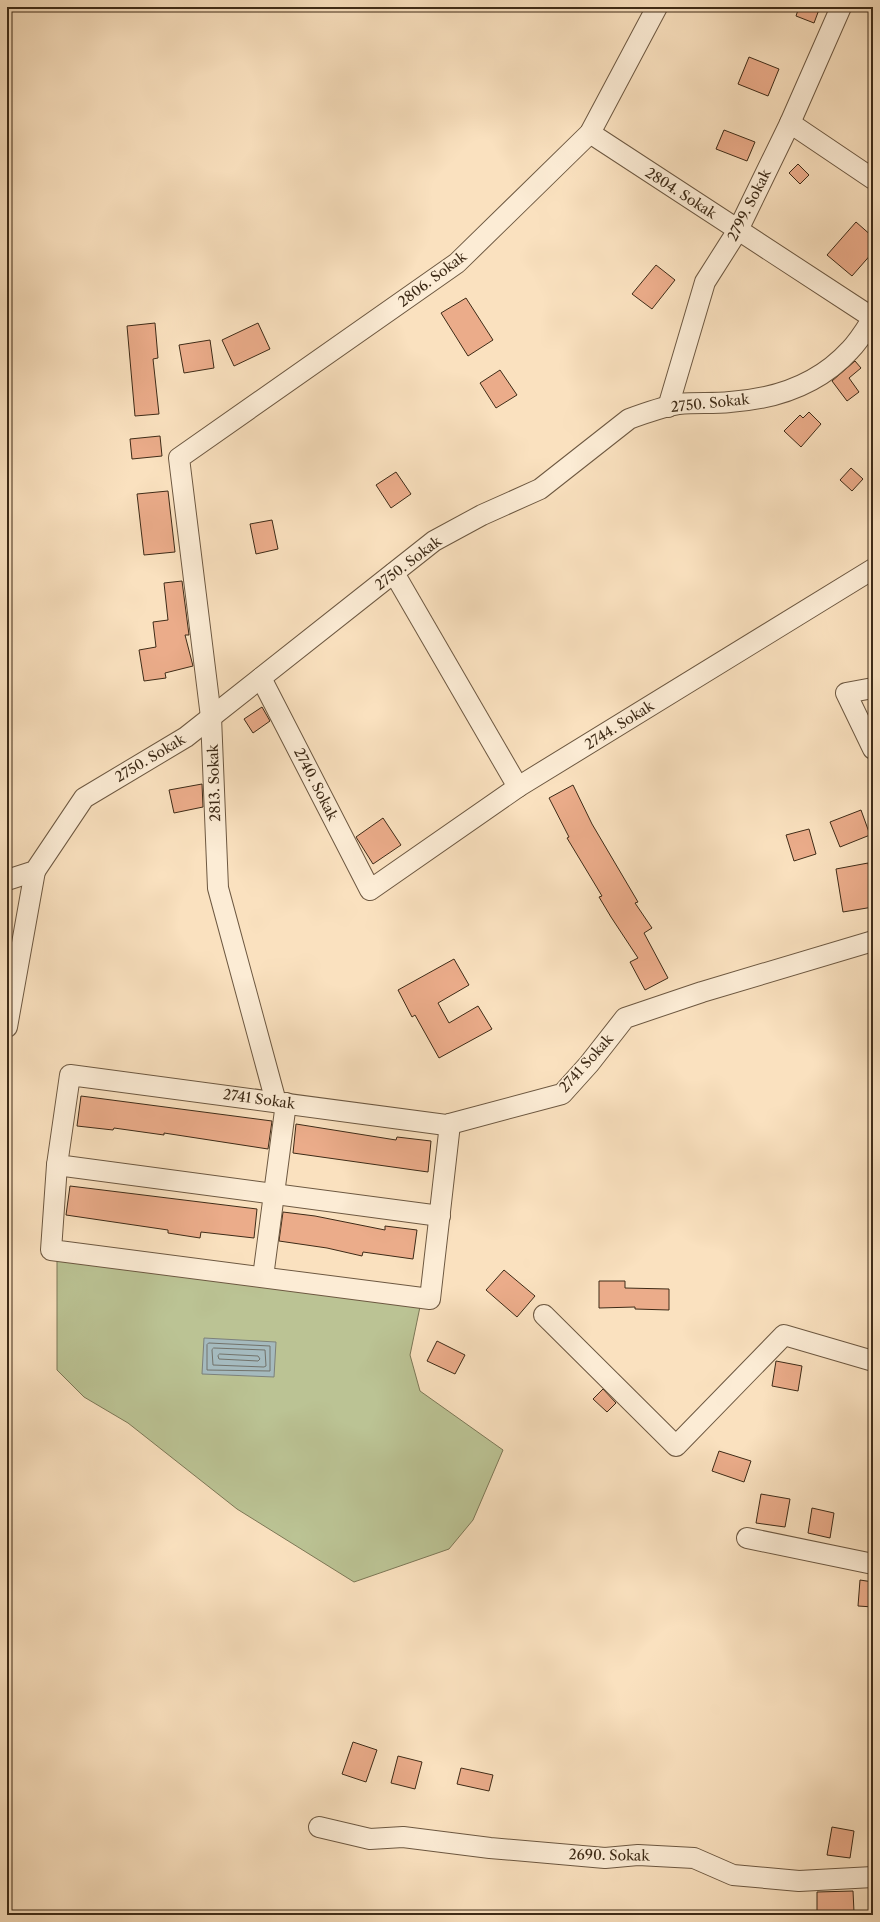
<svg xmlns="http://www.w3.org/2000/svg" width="880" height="1922" viewBox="0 0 880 1922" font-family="'Libre Caslon Text',serif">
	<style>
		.green { fill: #bbc394; stroke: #7c7756 }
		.water { fill: #a5babe; stroke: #7c817b }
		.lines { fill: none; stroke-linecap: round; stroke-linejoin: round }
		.shore { stroke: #72726a; stroke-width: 1 }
		.building { fill: #ebac8a; stroke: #3e2b17 }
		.minor-casing { stroke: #6d5841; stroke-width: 22 }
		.minor { stroke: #fcecd5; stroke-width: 20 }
		.labels { text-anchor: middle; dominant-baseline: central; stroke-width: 3; stroke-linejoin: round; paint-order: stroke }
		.street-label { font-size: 14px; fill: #3e2b17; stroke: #fcecd5 }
	</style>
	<rect width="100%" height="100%" fill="#fae1bf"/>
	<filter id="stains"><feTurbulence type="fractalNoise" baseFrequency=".005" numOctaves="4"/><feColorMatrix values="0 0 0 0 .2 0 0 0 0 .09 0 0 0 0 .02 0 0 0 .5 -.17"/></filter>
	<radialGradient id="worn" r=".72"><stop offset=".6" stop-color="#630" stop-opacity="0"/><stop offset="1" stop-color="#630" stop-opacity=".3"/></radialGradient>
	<path class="green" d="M 57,1258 L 421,1302 L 410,1355 L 420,1391 L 503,1450 L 473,1520 L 449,1549 L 354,1582 L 237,1509 L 128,1423 L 84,1397 L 57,1370 Z"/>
	<path class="water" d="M 204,1338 L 276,1342 L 274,1377 L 202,1374 Z"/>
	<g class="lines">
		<g class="shore">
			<path d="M 209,1343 L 270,1346 L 270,1371 L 207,1370 L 207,1345 Z"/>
			<path d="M 214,1348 L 265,1350 L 266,1366 L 264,1367 L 213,1365 L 212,1350 Z"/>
			<path d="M 220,1354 L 258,1356 L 260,1359 L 258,1361 L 219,1359 L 218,1356 Z"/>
		</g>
	</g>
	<g class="building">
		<path d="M 799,7 L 820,7 L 814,23 L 796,16 Z"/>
		<path d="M 749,57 L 779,69 L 768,96 L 738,84 Z"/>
		<path d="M 724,130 L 755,142 L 747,161 L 716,149 Z"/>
		<path d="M 798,164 L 809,175 L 800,184 L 789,173 Z"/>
		<path d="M 856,222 L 873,237 L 873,252 L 852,276 L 827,255 Z"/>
		<path d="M 656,265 L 675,280 L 652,309 L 632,294 Z"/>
		<path d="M 466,298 L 493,340 L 468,356 L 441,313 Z"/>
		<path d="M 155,323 L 158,358 L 153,359 L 159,414 L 135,416 L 127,326 Z"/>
		<path d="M 258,323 L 270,349 L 234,366 L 222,340 Z"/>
		<path d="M 210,340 L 214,368 L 184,373 L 179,345 Z"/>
		<path d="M 855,361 L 861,368 L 849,378 L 859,392 L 847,401 L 832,381 Z"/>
		<path d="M 500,370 L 517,395 L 496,408 L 480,383 Z"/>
		<path d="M 809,412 L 821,424 L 801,447 L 784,431 L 800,415 L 803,418 Z"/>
		<path d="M 160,436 L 162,456 L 132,459 L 130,439 Z"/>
		<path d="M 851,468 L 863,479 L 852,491 L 840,480 Z"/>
		<path d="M 396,472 L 411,494 L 391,508 L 376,485 Z"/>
		<path d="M 168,491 L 175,552 L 144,555 L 137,494 Z"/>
		<path d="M 272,520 L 278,549 L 256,554 L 250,524 Z"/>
		<path d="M 182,581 L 189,635 L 185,635 L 193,666 L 165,673 L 166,678 L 144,681 L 139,650 L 156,647 L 153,622 L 168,620 L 164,583 Z"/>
		<path d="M 262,707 L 270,721 L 253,733 L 244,719 Z"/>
		<path d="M 202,784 L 203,807 L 174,813 L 169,790 Z"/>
		<path d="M 573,785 L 592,824 L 638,902 L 635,903 L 652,928 L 644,933 L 668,978 L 645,990 L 630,962 L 638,958 L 611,917 L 599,897 L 602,896 L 567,838 L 569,837 L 549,798 Z"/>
		<path d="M 861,810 L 870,835 L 840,847 L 830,822 Z"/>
		<path d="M 383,818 L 401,845 L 373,864 L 356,837 Z"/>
		<path d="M 809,829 L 816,854 L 794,861 L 786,835 Z"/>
		<path d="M 868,863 L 873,894 L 873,907 L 843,912 L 836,869 Z"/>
		<path d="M 454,959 L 469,985 L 438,1003 L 449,1023 L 478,1006 L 492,1029 L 439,1058 L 415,1015 L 412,1017 L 398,990 Z"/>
		<path d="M 81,1096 L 272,1121 L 268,1149 L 164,1133 L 164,1135 L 114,1128 L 113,1130 L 77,1126 Z"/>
		<path d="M 296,1124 L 396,1140 L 397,1137 L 431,1141 L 428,1172 L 293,1153 Z"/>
		<path d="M 70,1186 L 257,1209 L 254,1238 L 201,1232 L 200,1238 L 168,1233 L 168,1230 L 66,1215 Z"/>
		<path d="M 283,1212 L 315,1216 L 385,1230 L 385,1226 L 417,1230 L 413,1259 L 363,1252 L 362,1256 L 327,1248 L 279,1241 Z"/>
		<path d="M 504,1270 L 535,1296 L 517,1317 L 486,1290 Z"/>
		<path d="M 599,1281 L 625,1281 L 625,1288 L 669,1289 L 669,1310 L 635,1309 L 635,1307 L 599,1308 Z"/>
		<path d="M 437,1341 L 465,1355 L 455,1374 L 427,1361 Z"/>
		<path d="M 776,1361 L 802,1366 L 798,1391 L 772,1386 Z"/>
		<path d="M 603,1389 L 616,1403 L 607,1412 L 593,1399 Z"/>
		<path d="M 719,1451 L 751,1461 L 744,1482 L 712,1471 Z"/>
		<path d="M 761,1494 L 790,1499 L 785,1527 L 756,1523 Z"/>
		<path d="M 812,1508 L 834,1513 L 830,1538 L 808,1533 Z"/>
		<path d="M 860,1580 L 873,1582 L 873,1607 L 858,1606 Z"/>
		<path d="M 353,1742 L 377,1750 L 366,1782 L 342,1774 Z"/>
		<path d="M 398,1756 L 422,1762 L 415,1789 L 391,1783 Z"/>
		<path d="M 461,1768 L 493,1775 L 489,1791 L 457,1784 Z"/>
		<path d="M 832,1827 L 854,1831 L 850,1858 L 827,1855 Z"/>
		<path d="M 853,1891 L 854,1912 L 817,1913 L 817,1892 Z"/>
	</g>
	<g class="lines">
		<g class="minor-casing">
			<g id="minor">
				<path d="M 790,123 L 873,179"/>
				<path d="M 590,133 L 873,318"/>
				<path d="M 668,407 L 705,282 L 738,230 L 790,123 L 841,7"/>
				<path d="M 394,573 L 518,787"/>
				<path d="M 261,678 L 370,890 L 518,787 L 873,569"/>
				<path d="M 873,688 L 846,693 L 873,749"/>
				<path d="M 7,880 L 35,871 L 84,798 L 186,737 L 434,541 L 482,515 L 540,489 L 629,419 C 645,413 662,407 679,404 C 696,402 713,404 730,402 C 775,399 819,384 850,350 C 859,341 866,329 873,318"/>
				<path d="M 7,1027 L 35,871"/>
				<path d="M 276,1102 L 218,888 L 211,717 L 179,458 L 457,263 L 590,133 L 657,7"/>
				<path d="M 57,1165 L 51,1250 L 430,1299 L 450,1124"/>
				<path d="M 440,1216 L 57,1165 L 70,1075 L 446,1125 L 562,1094 L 589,1064 L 625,1018 L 702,992 L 873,941"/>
				<path d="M 263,1277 L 286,1103"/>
				<path d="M 544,1315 L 676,1446 L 784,1335 L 873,1361"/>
				<path d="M 747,1538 L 873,1564"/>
				<path d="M 319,1827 L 370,1839 L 403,1837 L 490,1848 L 605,1858 L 638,1855 L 694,1858 L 733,1875 L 799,1881 L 873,1877"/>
			</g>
		</g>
		<use href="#minor" class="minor"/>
	</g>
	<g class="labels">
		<g class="street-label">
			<text transform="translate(681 193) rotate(33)">2804. Sokak</text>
			<text transform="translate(749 205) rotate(-63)">2799. Sokak</text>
			<text transform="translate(432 279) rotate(-37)">2806. Sokak</text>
			<text transform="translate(710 403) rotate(-6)">2750. Sokak</text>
			<text transform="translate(408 563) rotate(-37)">2750. Sokak</text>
			<text transform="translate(619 725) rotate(-32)">2744. Sokak</text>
			<text transform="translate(150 758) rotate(-31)">2750. Sokak</text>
			<text transform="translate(214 783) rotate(-92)">2813. Sokak</text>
			<text transform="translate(316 784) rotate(63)">2740. Sokak</text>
			<text transform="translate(586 1063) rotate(-48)">2741 Sokak</text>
			<text transform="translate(259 1099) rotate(8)">2741 Sokak</text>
			<text transform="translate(609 1855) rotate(1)">2690. Sokak</text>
		</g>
	</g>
	<rect width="880" height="1922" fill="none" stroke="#fae1bf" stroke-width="24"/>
	<rect x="8" y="8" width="864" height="1906" fill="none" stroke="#3e2b17" stroke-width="2"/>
	<rect x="12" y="12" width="856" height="1898" fill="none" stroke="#3e2b17"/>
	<rect width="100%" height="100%" filter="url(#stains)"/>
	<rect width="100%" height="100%" fill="url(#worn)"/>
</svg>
